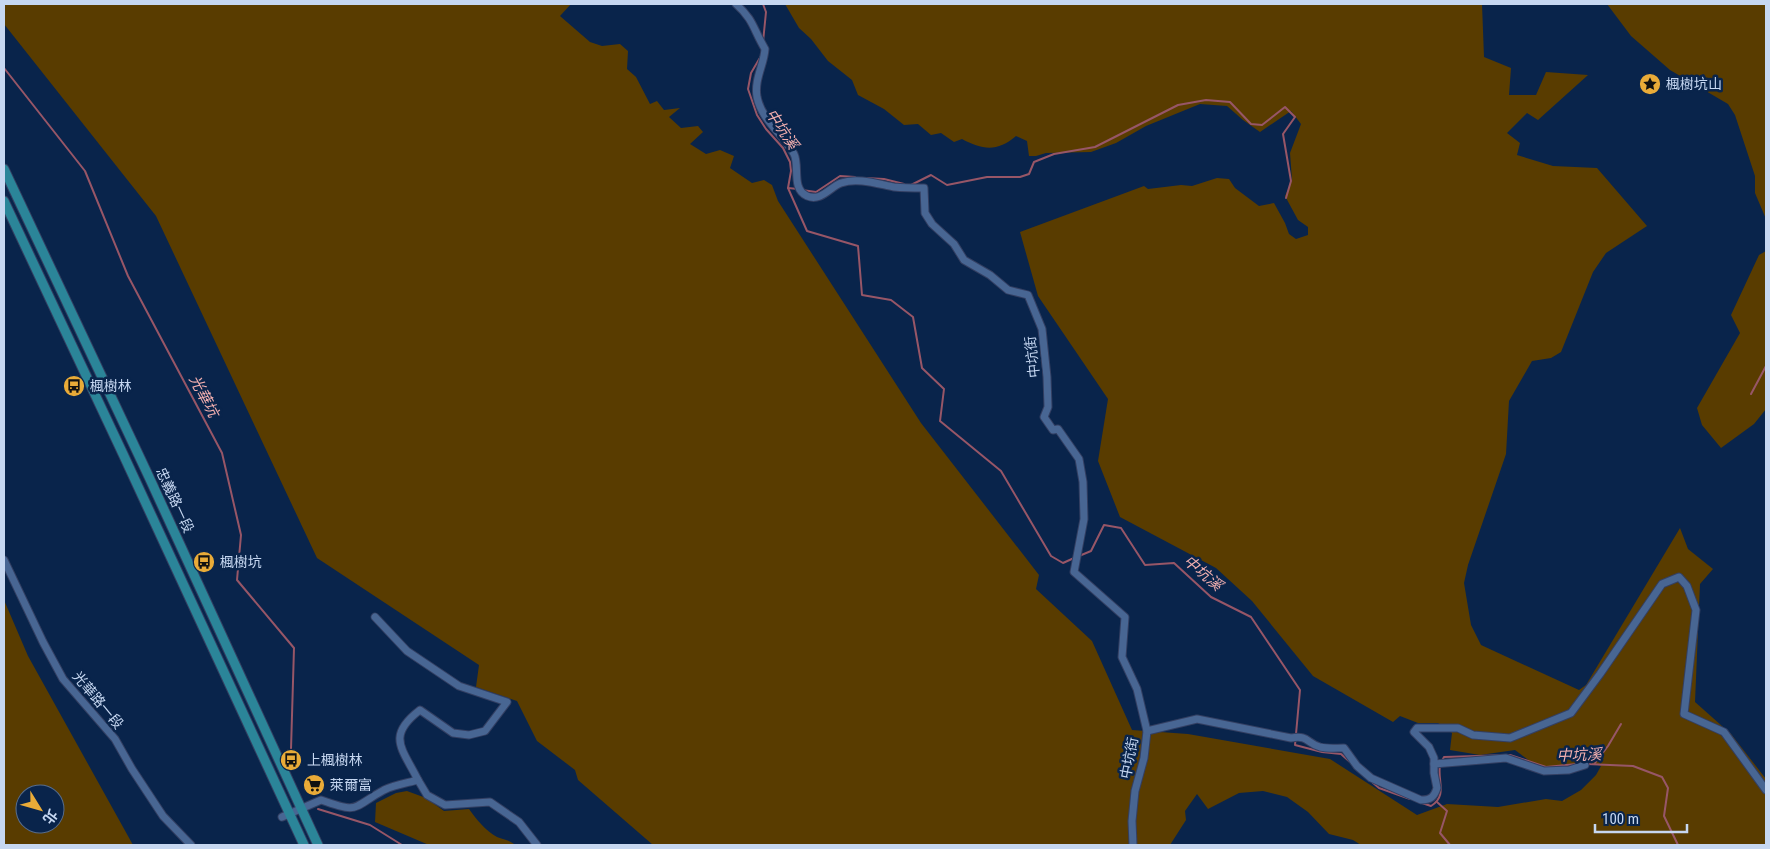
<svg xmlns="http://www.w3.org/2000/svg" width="1770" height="849" viewBox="0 0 1770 849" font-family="'Roboto Condensed','Noto Sans TC',sans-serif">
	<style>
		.green { fill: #593c00; fill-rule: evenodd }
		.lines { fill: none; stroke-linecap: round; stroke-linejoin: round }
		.stream { stroke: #975667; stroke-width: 2 }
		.minor-casing { stroke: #333f62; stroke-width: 9 }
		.major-casing { stroke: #333f62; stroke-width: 11 }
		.minor { stroke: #486693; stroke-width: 7 }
		.major { stroke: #2b8599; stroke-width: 9 }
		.labels { text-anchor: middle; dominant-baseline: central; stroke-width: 5; stroke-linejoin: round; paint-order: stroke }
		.poi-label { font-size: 14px; fill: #c6d7f1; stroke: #09244b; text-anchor: start }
		.street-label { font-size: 14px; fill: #c6d7f1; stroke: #09244b }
		.water-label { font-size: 15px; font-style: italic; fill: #f2afaf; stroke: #09244b }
	</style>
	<rect width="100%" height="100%" fill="#09244b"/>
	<g class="green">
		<path d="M 4,4 L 571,4 L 560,16 L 590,42 L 602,46 L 620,44 L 628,51 L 627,69 L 636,77 L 650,104 L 657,101 L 664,110 L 680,108 L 669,117 L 681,128 L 698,126 L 703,132 L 690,144 L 706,154 L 720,150 L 734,156 L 730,168 L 752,183 L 764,180 L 772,185 L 778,201 L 921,423 L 1039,575 L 1036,589 L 1092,641 L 1132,730 L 1188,734 L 1330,759 L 1417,815 L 1447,804 L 1498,807 L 1546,799 L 1562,801 L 1581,790 L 1596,775 L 1601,766 L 1590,763 L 1557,768 L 1535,765 L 1515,750 L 1480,755 L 1450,750 L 1452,733 L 1438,723 L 1418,723 L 1400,716 L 1393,722 L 1313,676 L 1252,601 L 1216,568 L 1120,517 L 1098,461 L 1108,399 L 1038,296 L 1020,232 L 1144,186 L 1148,189 L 1181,185 L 1192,186 L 1217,178 L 1229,179 L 1235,188 L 1259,206 L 1274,203 L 1285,223 L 1289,234 L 1296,239 L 1308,235 L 1308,227 L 1298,220 L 1285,196 L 1292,180 L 1290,153 L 1301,124 L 1291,111 L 1260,132 L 1243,120 L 1227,106 L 1200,104 L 1146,126 L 1116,143 L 1091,152 L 1046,153 L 1036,156 L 1029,156 L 1027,141 L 1016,136 C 998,152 982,150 962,139 L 954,142 L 941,133 L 931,135 L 918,124 L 904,125 L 884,109 L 858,95 L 852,80 L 828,61 L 811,39 L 799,28 L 785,4 L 1482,4 L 1484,57 L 1511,68 L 1509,95 L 1536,95 L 1546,72 L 1588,75 L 1538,120 L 1527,113 L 1507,133 L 1520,143 L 1517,155 L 1553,166 L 1597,168 L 1647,226 L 1606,253 L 1593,272 L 1561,352 L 1551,358 L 1532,361 L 1509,401 L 1506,454 L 1468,565 L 1464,583 L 1471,625 L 1481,645 L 1579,690 L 1586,685 L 1680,528 L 1688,549 L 1713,569 L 1700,584 L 1695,702 L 1731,734 L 1766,779 L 1766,845 L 1361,845 L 1353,840 L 1329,834 L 1308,812 L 1287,797 L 1263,791 L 1239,793 L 1208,809 L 1197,794 L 1185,811 L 1186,820 L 1170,845 L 653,845 L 578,780 L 575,770 L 537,741 L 517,701 L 476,687 L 479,665 L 317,558 L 156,216 L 4,24 Z"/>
		<path d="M 1607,4 L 1766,4 L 1766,219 L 1755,193 L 1755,176 L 1735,115 L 1728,104 L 1670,70 L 1631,36 Z"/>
		<path d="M 1766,251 L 1766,409 L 1754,424 L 1721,448 L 1702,425 L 1697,408 L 1740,333 L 1731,315 L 1759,255 Z"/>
		<path d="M 4,600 L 28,656 L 133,845 L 4,845 ZM 25,794 L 55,794 L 55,824 L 25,824 Z"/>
		<path d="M 407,791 L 426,798 L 444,811 L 469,809 C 476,819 486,831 497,837 C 504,840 510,840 515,845 L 429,845 L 375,822 L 376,803 L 396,793 Z"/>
	</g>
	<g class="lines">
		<g class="stream">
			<path d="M 763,4 L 766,12 L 763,42"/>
			<path d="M 761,56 L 751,73 L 748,89 L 757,115 L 766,129 L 783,148 L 790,162 L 791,171 L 788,188 L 807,231 L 858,246 L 862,295 L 891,300 L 913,317 L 922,368 L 944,389 L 940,421 L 1001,471 L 1051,556 L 1063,563 L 1074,558"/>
			<path d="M 4,68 L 85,171 L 128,276 L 222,453 L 241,535 L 237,580 L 294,648 L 291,749 L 294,757"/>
			<path d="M 865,178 L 884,179 L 904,184"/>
			<path d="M 911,185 L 931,175 L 947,185 L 987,177 L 1020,177 L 1029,174 L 1034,162 L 1054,154 L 1095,147 L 1178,105 L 1206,100 L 1230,102 L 1251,124 L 1262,125 L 1285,107 L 1295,117 L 1283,134 L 1291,181 L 1286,198"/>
			<path d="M 788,188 L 798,189"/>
			<path d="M 802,190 L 816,192 L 840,176 L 855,177"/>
			<path d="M 1751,394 L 1766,366"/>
			<path d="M 1079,556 L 1091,551 L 1104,525 L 1121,528 L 1145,565 L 1174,563 L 1211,597 L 1251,617 L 1300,690 L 1295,745 L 1322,752 L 1341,754 L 1350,762"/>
			<path d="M 1442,761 L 1444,757 L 1510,755 L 1546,767 L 1577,764"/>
			<path d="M 1595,763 L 1608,746 L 1621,724"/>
			<path d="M 1587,764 L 1633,766 L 1662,777 L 1668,788 L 1664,816 L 1678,845"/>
			<path d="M 1372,782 L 1379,788 L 1410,799"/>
			<path d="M 1437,802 L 1447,811 L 1440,833 L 1450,845"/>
			<path d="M 1422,803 L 1431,806 C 1448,796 1437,780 1440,765"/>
			<path d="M 318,809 L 370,825 L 402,845"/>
		</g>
		<g class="minor-casing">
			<g id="minor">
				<path d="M 736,4 C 754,20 753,29 765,49 C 764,65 754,79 757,97 C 762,121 783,134 794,154 C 800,166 791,189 807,196 C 821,202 830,187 841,183 C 857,177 878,184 894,187 C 904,188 914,188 924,188 L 925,213 L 932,224 L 954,244 L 964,260 L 990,275 L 1008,290 L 1028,295 L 1042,329 L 1047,377 L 1048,407 L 1044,417 L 1053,430 L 1058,429 L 1079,459 L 1083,482 L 1084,519 L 1074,572 L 1125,617 L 1122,657 L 1137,689 L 1147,731 L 1144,758 L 1135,791 L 1132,821 L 1133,845"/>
				<path d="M 4,560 L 43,642 L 63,679 L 115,739 L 132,769 L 163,816 L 191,845"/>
				<path d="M 1147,731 L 1197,719 L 1291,738 C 1309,735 1306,743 1320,747 C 1328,749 1336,748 1344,748 L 1357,766 L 1371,778 L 1421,800 C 1431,800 1434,797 1437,788 L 1434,773 L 1434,758 L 1429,747 L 1414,732 L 1417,728 L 1458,728 L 1473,735 L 1510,738 L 1571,713 L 1600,674 L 1662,584 L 1679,577 L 1687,586 L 1696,610 L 1684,714 L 1724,732 L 1766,790"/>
				<path d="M 1434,764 L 1506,758 L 1544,771 L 1569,770 L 1585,765"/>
				<path d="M 418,780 L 427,795 L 445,805 L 490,802 L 519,822 L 537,845"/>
				<path d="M 282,817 L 321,800 C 360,814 351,808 384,790 C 394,785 407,783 418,780 C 402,748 386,736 420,710 L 453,733 L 469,735 L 485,731 L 507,702 L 459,686 L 407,651 L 375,617"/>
			</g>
		</g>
		<g class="major-casing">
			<g id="major">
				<path d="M 4,169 L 149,477 L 318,845"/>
				<path d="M 4,201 L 123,454 L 304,845"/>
			</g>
		</g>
		<use href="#minor" class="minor"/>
		<use href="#major" class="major"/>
	</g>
	<defs>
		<g id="sight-disc" transform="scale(1.125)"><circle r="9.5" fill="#e9ab38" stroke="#09244b"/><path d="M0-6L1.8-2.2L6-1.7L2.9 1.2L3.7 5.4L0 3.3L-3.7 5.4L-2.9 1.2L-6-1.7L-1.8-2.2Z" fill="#111"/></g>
		<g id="bus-disc" transform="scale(1.125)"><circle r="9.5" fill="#e9ab38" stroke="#09244b"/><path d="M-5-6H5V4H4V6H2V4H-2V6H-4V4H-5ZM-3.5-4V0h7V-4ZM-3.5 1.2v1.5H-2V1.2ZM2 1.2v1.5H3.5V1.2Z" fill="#111"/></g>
		<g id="supermarket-disc" transform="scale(1.125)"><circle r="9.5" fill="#e9ab38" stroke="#09244b"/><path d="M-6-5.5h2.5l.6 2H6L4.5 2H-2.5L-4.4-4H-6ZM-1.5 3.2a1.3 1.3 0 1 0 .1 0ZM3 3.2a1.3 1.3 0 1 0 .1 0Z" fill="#111"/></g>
	</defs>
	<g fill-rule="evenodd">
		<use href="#sight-disc" x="1650" y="84"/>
		<use href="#bus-disc" x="74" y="386"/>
		<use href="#bus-disc" x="204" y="562"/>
		<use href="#bus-disc" x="291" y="760"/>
		<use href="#supermarket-disc" x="314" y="785"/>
	</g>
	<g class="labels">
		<g class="poi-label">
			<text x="1666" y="84">楓樹坑山</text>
			<text x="90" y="386">楓樹林</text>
			<text x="220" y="562">楓樹坑</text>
			<text x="307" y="760">上楓樹林</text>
			<text x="330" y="785">萊爾富</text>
		</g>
		<g class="street-label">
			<text transform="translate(1032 357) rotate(-96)">中坑街</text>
			<text transform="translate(175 500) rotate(65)">忠義路一段</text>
			<text transform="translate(98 700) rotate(50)">光華路一段</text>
			<text transform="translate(1129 758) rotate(-79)">中坑街</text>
		</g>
		<g class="water-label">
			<text transform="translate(782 129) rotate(56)">中坑溪</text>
			<text transform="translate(204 396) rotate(62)">光華坑</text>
			<text transform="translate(1203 573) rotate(40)">中坑溪</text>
			<text transform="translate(1579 755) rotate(-2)">中坑溪</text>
		</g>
	</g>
	<rect width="1770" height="849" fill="none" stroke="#c6d7f1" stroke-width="10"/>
	<g transform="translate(40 809) rotate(127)"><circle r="24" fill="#09244b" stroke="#556c8d"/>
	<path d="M0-4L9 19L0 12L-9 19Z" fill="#e9ab38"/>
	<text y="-8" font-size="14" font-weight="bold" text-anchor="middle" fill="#c6d7f1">北</text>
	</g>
	<path d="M1595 824v8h92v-8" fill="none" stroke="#c6d7f1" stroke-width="2.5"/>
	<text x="1602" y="824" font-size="15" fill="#c6d7f1" stroke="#09244b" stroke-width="4" paint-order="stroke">100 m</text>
</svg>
